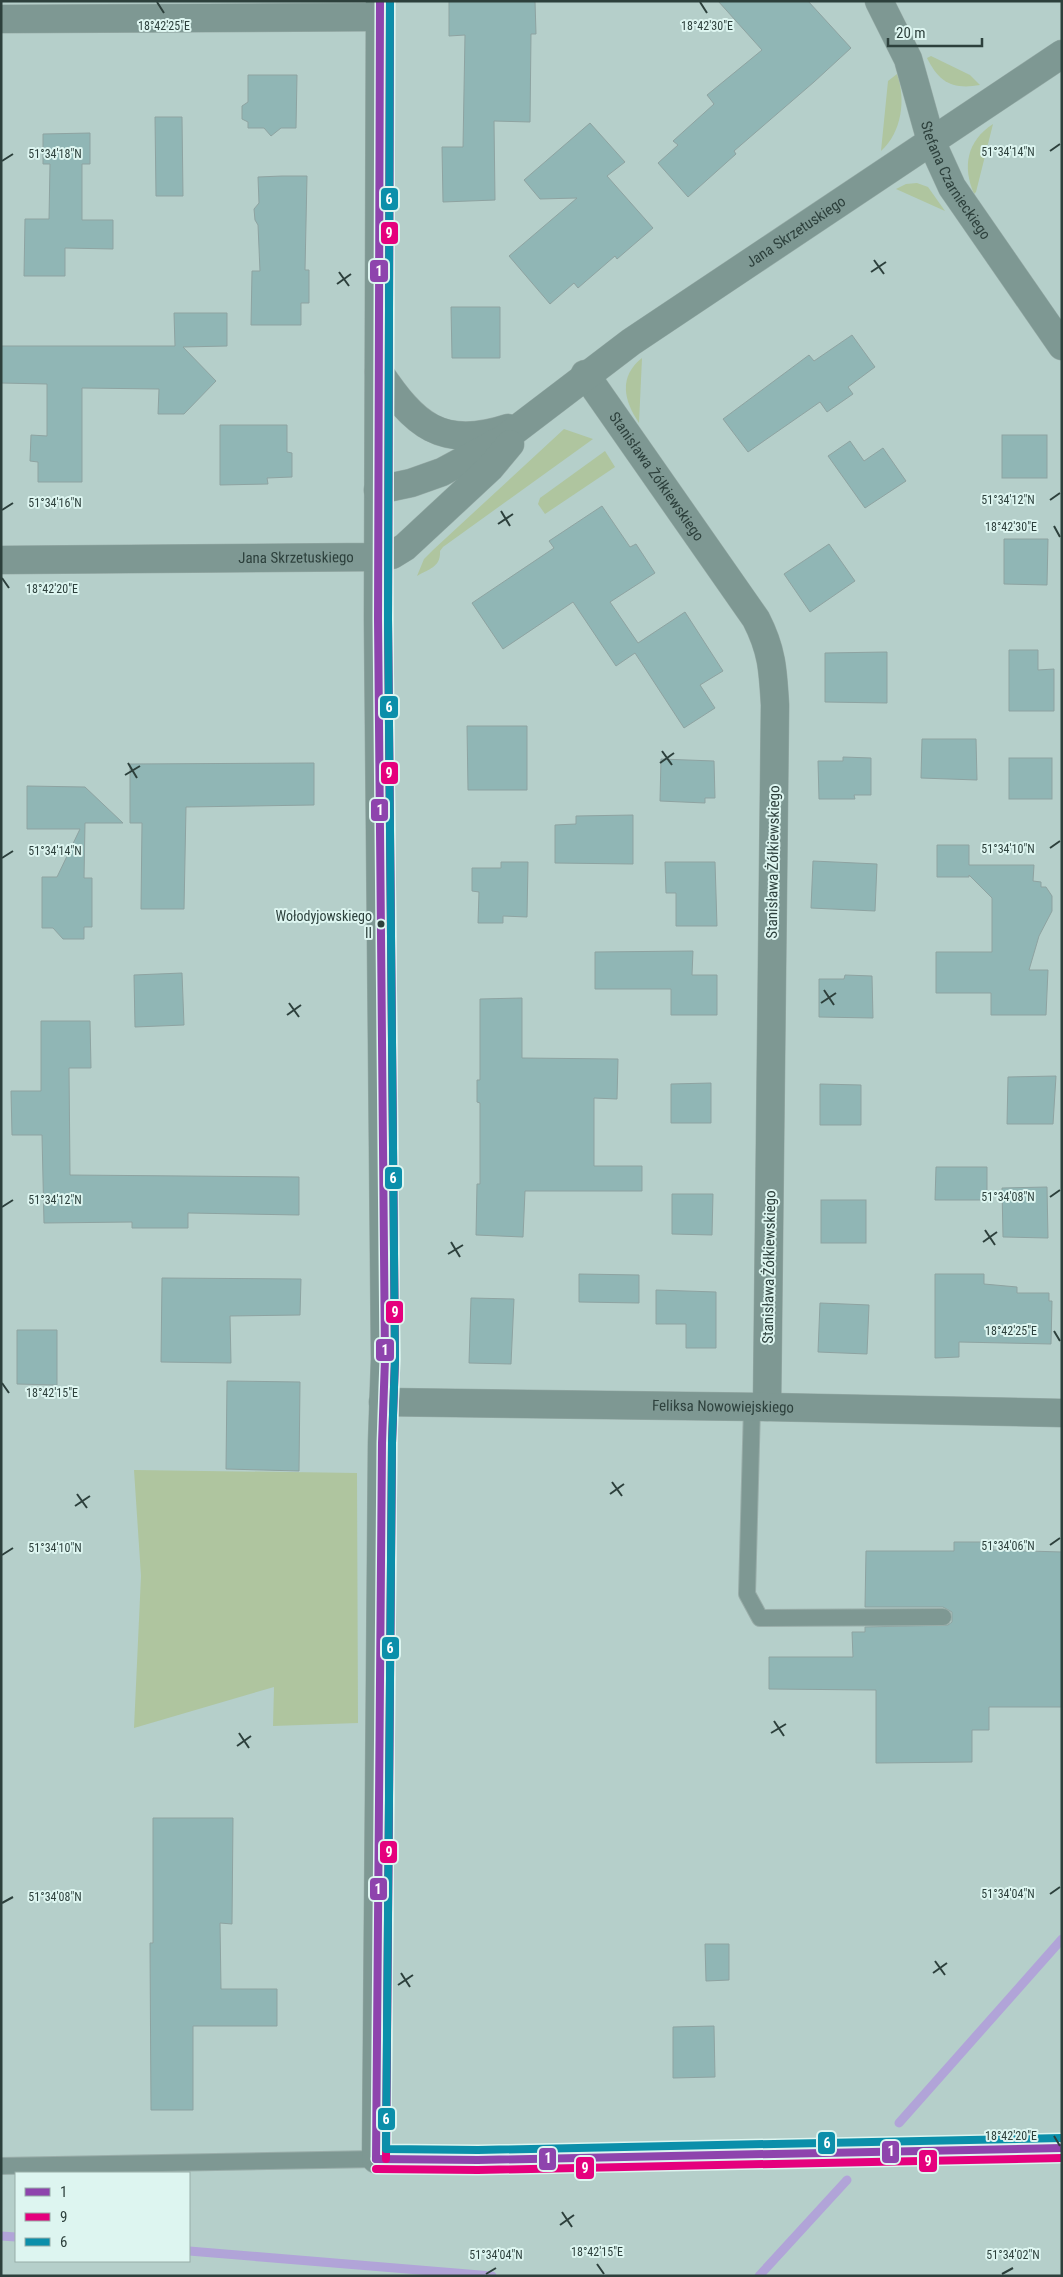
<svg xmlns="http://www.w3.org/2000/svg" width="1063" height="2277" viewBox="0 0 1063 2277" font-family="'Roboto Condensed',sans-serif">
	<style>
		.green { fill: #afc59f }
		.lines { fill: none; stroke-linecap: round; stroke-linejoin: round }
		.stream { stroke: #b1a4d8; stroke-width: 9 }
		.building { fill: #90b6b5; stroke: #8ea3a1 }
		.service-casing { stroke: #99ada9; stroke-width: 18 }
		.minor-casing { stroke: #99ada9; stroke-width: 29 }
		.service { stroke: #7e9893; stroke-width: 16 }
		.minor { stroke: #7e9893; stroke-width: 28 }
		.bus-1-casing { stroke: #ddf5f0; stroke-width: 11 }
		.bus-2-casing { stroke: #ddf5f0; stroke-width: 11 }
		.bus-3-casing { stroke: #ddf5f0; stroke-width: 11 }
		.bus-1 { stroke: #8e44ad; stroke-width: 8 }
		.bus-2 { stroke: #e5007d; stroke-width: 8 }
		.bus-3 { stroke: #0b8faa; stroke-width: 8 }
		.ticks { fill: none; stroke: #2d403c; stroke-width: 2 }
		.bus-dot { fill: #2d403c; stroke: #ddf5f0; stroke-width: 2 }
		.labels { text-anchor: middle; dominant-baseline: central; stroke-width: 4; stroke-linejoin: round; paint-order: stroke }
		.bus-label { font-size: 14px; fill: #2d403c; stroke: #ddf5f0; text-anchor: end }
		.street-label { font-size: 15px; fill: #2d403c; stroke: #ddf5f0 }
		.ticks-label { font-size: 12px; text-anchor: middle; fill: #2d403c; stroke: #ddf5f0; stroke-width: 4; stroke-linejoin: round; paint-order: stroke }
		.line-badge { stroke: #ddf5f0; stroke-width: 2 }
		.badge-label { font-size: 14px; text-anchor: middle; font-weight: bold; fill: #fff }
	</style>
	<rect width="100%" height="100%" fill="#b5cfca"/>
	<g class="green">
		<path d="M 931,56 L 970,75 L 980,85 C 952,90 939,82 927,58 Z"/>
		<path d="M 897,74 C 906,99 902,132 881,151 L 888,81 Z"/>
		<path d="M 993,124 L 976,192 L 974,194 C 962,166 967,141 993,124 Z"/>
		<path d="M 917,183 L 928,187 L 945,211 L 896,189 L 906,184 Z"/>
		<path d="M 642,358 L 639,423 C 624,401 618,377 642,358 Z"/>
		<path d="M 564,429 L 593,439 L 443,547 L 440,551 C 441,567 429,569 417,576 L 424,559 L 433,550 Z"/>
		<path d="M 605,451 L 615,467 L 545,514 L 538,504 L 540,498 Z"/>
		<path d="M 134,1470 L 357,1473 L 358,1723 L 273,1726 L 274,1687 L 134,1728 L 141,1576 Z"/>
	</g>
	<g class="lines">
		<g class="stream">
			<path d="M 899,2123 L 1062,1939"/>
			<path d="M 1,2236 L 16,2237"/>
			<path d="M 189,2251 L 492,2276"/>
			<path d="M 759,2276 L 847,2180"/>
		</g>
	</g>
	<g class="building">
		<path d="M 449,1 L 535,1 L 536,34 L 531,34 L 530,122 L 494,121 L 495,200 L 443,202 L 442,147 L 463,147 L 465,35 L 449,36 Z"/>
		<path d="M 718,1 L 808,1 L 851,48 L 814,82 L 734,151 L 736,154 L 688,197 L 658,163 L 678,145 L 673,141 L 714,104 L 707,95 L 762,50 Z"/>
		<path d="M 248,75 L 297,75 L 296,128 L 281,128 L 271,136 L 264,128 L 248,128 L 248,122 L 242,119 L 242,106 L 248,102 Z"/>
		<path d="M 155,117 L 182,117 L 183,196 L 156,196 Z"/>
		<path d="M 590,123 L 625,162 L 607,176 L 653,228 L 617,259 L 615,256 L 578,288 L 574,283 L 550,304 L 509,256 L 577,198 L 540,199 L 524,180 Z"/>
		<path d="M 90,133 L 90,164 L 82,164 L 82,220 L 113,220 L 113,249 L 65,248 L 65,276 L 24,276 L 25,219 L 49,219 L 50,164 L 43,164 L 43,134 Z"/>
		<path d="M 282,176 L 307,176 L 305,270 L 309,270 L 309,303 L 301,303 L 301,325 L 251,325 L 252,271 L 260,271 L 258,225 L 255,220 L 254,209 L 259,203 L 258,177 Z"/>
		<path d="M 451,307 L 500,307 L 500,358 L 452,358 Z"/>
		<path d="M 174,313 L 227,313 L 227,346 L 183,347 L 216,381 L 184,414 L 158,414 L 159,389 L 82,388 L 82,482 L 38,482 L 38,462 L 30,461 L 31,435 L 47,436 L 47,384 L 1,383 L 1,346 L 175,346 Z"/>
		<path d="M 852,335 L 875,367 L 848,387 L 853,394 L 827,412 L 820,402 L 748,452 L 723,419 L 809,355 L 814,361 Z"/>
		<path d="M 220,425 L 287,425 L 287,452 L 292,453 L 292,477 L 267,478 L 268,484 L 220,485 Z"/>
		<rect x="1002" y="435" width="45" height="43"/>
		<path d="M 850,441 L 864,461 L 883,448 L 906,481 L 865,508 L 828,456 Z"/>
		<path d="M 602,506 L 630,547 L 636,544 L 655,573 L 610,602 L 638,643 L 685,612 L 723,671 L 700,685 L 715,708 L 684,728 L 635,653 L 616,666 L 573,602 L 503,649 L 472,603 L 554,548 L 549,541 Z"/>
		<path d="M 1004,539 L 1048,539 L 1047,585 L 1004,584 Z"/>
		<path d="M 829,544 L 855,581 L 810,612 L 784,574 Z"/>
		<path d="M 1009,650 L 1038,650 L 1038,670 L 1054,669 L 1054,711 L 1009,711 Z"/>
		<path d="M 887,652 L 887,703 L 825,702 L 825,653 Z"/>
		<path d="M 467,726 L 527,726 L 527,790 L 468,790 Z"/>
		<path d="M 922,739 L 976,739 L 977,780 L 921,778 Z"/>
		<path d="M 843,757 L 871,758 L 871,795 L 854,795 L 855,799 L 819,799 L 818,761 L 843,761 Z"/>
		<rect x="1009" y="758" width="43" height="41"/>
		<path d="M 661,759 L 714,761 L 715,798 L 705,798 L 705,803 L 660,801 Z"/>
		<path d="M 314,763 L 314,805 L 186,807 L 184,909 L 141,909 L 142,823 L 130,823 L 130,764 Z"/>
		<path d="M 27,786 L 85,787 L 123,823 L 85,823 L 84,878 L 92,878 L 92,927 L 84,927 L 84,939 L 63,939 L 53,928 L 42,928 L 42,877 L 57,877 L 80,829 L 27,829 Z"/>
		<path d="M 633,815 L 633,864 L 555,863 L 555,825 L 576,824 L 576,816 Z"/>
		<path d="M 937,845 L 969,845 L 969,865 L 1034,865 L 1033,881 L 1041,882 L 1041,887 L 1046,887 L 1052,896 L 1052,911 L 1039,936 L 1029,970 L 1048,970 L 1046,1015 L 991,1015 L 991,993 L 936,993 L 936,952 L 992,952 L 992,898 L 969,875 L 969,877 L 937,877 Z"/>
		<path d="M 813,861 L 877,864 L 875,911 L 811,908 Z"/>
		<path d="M 501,862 L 528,862 L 527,917 L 503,916 L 503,923 L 478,923 L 479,892 L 472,891 L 472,868 L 501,868 Z"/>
		<path d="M 665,862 L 715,862 L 717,926 L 676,926 L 676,893 L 666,893 Z"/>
		<path d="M 693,951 L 692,975 L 717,975 L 717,1015 L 671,1015 L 671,989 L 595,989 L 595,952 Z"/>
		<path d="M 182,973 L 184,1025 L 135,1027 L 134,975 Z"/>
		<path d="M 845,975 L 872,976 L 873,1018 L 819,1017 L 819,979 L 844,979 Z"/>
		<path d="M 522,998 L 522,1058 L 618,1059 L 617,1099 L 594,1098 L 594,1166 L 642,1166 L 642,1191 L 525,1191 L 523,1237 L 476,1235 L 477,1184 L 480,1184 L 480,1103 L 477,1102 L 477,1080 L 480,1080 L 480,999 Z"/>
		<path d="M 41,1021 L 90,1021 L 91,1068 L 69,1068 L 70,1175 L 299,1177 L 299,1215 L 188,1213 L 188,1228 L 132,1228 L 132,1222 L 44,1223 L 42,1135 L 12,1135 L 11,1091 L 41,1091 Z"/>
		<path d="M 1056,1076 L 1053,1124 L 1007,1124 L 1008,1077 Z"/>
		<path d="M 711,1083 L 711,1123 L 671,1123 L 671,1084 Z"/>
		<path d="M 820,1084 L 861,1085 L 861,1125 L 820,1125 Z"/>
		<path d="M 936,1167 L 987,1167 L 987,1200 L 935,1200 Z"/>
		<path d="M 1047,1187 L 1048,1238 L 1003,1237 L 1002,1188 Z"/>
		<path d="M 672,1194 L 713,1194 L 712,1235 L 672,1234 Z"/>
		<rect x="821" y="1200" width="45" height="43"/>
		<path d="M 579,1274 L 639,1275 L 639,1303 L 579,1302 Z"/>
		<path d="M 935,1274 L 984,1274 L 984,1284 L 1017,1287 L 1017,1293 L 1049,1293 L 1049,1301 L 1052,1301 L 1051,1344 L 959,1342 L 959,1357 L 935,1358 Z"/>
		<path d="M 162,1278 L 301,1279 L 300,1315 L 230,1316 L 231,1363 L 161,1362 Z"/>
		<path d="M 656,1290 L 716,1292 L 716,1348 L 686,1348 L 686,1324 L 656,1324 Z"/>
		<path d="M 471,1298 L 514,1299 L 511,1364 L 469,1363 Z"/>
		<path d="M 820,1303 L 869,1305 L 867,1354 L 818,1352 Z"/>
		<path d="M 17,1330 L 57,1330 L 57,1385 L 17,1384 Z"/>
		<path d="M 227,1381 L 300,1382 L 299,1471 L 226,1469 Z"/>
		<path d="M 954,1542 L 993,1542 L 993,1550 L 1062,1552 L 1062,1707 L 989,1707 L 989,1730 L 972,1730 L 972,1762 L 876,1763 L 876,1690 L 769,1689 L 769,1657 L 853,1657 L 852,1632 L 865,1632 L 865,1627 L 948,1625 L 952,1622 L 952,1612 L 943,1607 L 865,1607 L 866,1551 L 954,1551 Z"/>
		<path d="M 153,1818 L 233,1818 L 232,1924 L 220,1923 L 221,1989 L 277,1989 L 277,2026 L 193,2026 L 193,2110 L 151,2110 L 150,1943 L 153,1943 Z"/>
		<path d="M 705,1944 L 729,1944 L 729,1980 L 706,1981 Z"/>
		<path d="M 714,2026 L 715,2077 L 673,2078 L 673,2027 Z"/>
	</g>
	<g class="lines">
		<g class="service-casing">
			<g id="service">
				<path d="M 752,1407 L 747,1594 L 760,1618 L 943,1617"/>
				<path d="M 1,2166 L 376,2159"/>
			</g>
		</g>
		<g class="minor-casing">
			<g id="minor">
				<path d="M 380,1 L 378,619 L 385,1359 L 382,1443 L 376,2159 L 478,2160 L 1062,2148"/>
				<path id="s1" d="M 879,1 L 908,59 L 931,141 L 952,187 L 1062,346"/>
				<path d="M 1,19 L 380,17"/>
				<path d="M 379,372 C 414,424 441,450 508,428"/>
				<path id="s2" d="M 585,374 L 756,619 C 772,650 773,670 775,705 L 767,1407"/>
				<path id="s3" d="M 378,490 L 411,483 L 442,472 L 505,438 L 631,342 L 1062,54"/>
				<path id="s4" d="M 1,560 L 378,557 L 392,555 L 405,547 L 490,468 L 510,444"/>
				<path id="s5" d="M 383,1402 L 767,1407 L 1062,1413"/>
			</g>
		</g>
		<use href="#service" class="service"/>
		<use href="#minor" class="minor"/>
		<g class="bus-1-casing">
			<g id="bus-1">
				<path d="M 376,2159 L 382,1443 L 385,1359 L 378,619 L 380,1"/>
				<path d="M 376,2159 L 478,2160 L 1062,2148"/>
			</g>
		</g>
		<g class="bus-2-casing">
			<g id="bus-2">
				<path d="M 386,2159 L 392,1443 L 395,1359 L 388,619 L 390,1"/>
				<path d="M 376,2169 L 478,2170 L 1062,2158"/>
			</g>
		</g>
		<g class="bus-3-casing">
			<path id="bus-3" d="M 390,1 L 388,619 L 395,1359 L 392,1443 L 386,2149 L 478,2150 L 1062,2138"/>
		</g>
		<use href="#bus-1" class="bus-1"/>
		<use href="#bus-2" class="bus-2"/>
		<use href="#bus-3" class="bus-3"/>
	</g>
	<path class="ticks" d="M 157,2 L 164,13M 700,2 L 707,13M 1050,151 L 1060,144M 2,161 L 13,154M 874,260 L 884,274M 339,272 L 349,286M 871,272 L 886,262M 337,284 L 351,274M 1050,500 L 1060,493M 2,510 L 13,503M 501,511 L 510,526M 498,524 L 513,514M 1054,526 L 1060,537M 2,578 L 9,588M 662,751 L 672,765M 128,763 L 137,778M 660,763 L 674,753M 125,775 L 140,766M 1050,848 L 1060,841M 2,858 L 13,851M 824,990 L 834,1005M 289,1003 L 299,1017M 821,1003 L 836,993M 287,1015 L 301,1005M 1050,1197 L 1060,1190M 2,1207 L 13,1200M 985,1230 L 995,1245M 451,1242 L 460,1257M 983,1242 L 997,1232M 448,1254 L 463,1245M 1054,1331 L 1060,1341M 2,1383 L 9,1393M 612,1482 L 622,1496M 77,1494 L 87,1508M 610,1494 L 624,1484M 75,1506 L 90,1496M 1050,1545 L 1060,1538M 2,1555 L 13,1548M 774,1721 L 784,1736M 239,1733 L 249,1748M 771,1733 L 786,1724M 237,1746 L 251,1736M 1050,1894 L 1060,1887M 2,1903 L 13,1897M 935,1961 L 945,1975M 401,1973 L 410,1987M 933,1973 L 947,1963M 398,1985 L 413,1975M 1054,2136 L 1060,2146M 562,2212 L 572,2227M 560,2225 L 574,2215M 597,2264 L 604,2274M 486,2274 L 496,2268M 1002,2274 L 1013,2268"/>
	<circle class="bus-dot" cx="381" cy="924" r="4.5"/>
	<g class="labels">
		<g class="bus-label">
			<text x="372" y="916">Wołodyjowskiego<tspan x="372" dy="17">II</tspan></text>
		</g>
		<g class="street-label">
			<text stroke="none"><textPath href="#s1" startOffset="196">Stefana Czarnieckiego</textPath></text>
			<text stroke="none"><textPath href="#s3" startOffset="495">Jana Skrzetuskiego</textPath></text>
			<text stroke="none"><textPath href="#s2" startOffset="125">Stanisława Żółkiewskiego</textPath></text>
			<text stroke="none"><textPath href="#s4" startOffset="295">Jana Skrzetuskiego</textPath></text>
			<text transform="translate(773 862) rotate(-89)">Stanisława Żółkiewskiego</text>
			<text transform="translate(769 1267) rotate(-89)">Stanisława Żółkiewskiego</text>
			<text stroke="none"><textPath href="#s5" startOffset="340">Feliksa Nowowiejskiego</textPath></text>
		</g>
	</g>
	<g class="ticks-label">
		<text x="164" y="30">18°42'25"E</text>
		<text x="707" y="30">18°42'30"E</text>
		<text x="1008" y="156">51°34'14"N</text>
		<text x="55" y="158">51°34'18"N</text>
		<text x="1008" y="504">51°34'12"N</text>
		<text x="55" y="507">51°34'16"N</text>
		<text x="1011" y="531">18°42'30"E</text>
		<text x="52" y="593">18°42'20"E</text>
		<text x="1008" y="853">51°34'10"N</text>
		<text x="55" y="855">51°34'14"N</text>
		<text x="1008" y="1201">51°34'08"N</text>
		<text x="55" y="1204">51°34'12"N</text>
		<text x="1011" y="1335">18°42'25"E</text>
		<text x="52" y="1397">18°42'15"E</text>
		<text x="1008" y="1550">51°34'06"N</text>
		<text x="55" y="1552">51°34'10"N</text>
		<text x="1008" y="1898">51°34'04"N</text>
		<text x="55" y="1901">51°34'08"N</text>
		<text x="1011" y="2140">18°42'20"E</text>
		<text x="597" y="2256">18°42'15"E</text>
		<text x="496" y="2259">51°34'04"N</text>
		<text x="1013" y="2259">51°34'02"N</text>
	</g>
	<g class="line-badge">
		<rect x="380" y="187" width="19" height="24" rx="5" fill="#0b8faa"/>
		<rect x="380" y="221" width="19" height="24" rx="5" fill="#e5007d"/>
		<rect x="369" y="259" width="20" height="24" rx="5" fill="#8e44ad"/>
		<rect x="379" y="695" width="20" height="24" rx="5" fill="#0b8faa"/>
		<rect x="380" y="761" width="19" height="24" rx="5" fill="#e5007d"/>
		<rect x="370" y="798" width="19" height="24" rx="5" fill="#8e44ad"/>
		<rect x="384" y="1166" width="19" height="24" rx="5" fill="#0b8faa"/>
		<rect x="385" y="1300" width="19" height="24" rx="5" fill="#e5007d"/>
		<rect x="375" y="1338" width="20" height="24" rx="5" fill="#8e44ad"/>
		<rect x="381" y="1636" width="19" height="24" rx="5" fill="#0b8faa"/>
		<rect x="379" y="1840" width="19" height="24" rx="5" fill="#e5007d"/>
		<rect x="369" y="1877" width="19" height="24" rx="5" fill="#8e44ad"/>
		<rect x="377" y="2107" width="19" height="24" rx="5" fill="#0b8faa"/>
		<rect x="817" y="2131" width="19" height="24" rx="5" fill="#0b8faa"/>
		<rect x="881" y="2140" width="19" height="24" rx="5" fill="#8e44ad"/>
		<rect x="538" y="2147" width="19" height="24" rx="5" fill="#8e44ad"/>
		<rect x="918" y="2149" width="20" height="24" rx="5" fill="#e5007d"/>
		<rect x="575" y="2156" width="20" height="24" rx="5" fill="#e5007d"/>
	</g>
	<g class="badge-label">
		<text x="389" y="204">6</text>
		<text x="389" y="238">9</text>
		<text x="379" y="276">1</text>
		<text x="389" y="712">6</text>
		<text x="389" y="778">9</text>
		<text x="380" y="815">1</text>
		<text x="393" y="1183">6</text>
		<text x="395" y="1317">9</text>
		<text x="385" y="1355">1</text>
		<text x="390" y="1653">6</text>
		<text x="389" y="1857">9</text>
		<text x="378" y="1894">1</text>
		<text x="386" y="2124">6</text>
		<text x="827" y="2148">6</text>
		<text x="891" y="2156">1</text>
		<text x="548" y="2163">1</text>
		<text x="928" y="2166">9</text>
		<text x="585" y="2173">9</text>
	</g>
	<rect width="1063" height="2277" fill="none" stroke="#2d403c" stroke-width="5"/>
	<rect x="15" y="2172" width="175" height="90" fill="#ddf5f0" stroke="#97ada8"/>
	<rect x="25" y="2188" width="25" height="8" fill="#8e44ad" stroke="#97ada8"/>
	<text x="60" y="2197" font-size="15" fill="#2d403c">1</text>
	<rect x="25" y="2213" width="25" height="8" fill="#e5007d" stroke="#97ada8"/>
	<text x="60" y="2222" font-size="15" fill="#2d403c">9</text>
	<rect x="25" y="2238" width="25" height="8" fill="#0b8faa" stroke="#97ada8"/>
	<text x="60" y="2247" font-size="15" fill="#2d403c">6</text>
	<path d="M888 38v8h94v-8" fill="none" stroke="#2d403c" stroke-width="2.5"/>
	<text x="896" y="38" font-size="15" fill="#2d403c" stroke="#ddf5f0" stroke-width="4" paint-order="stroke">20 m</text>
</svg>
